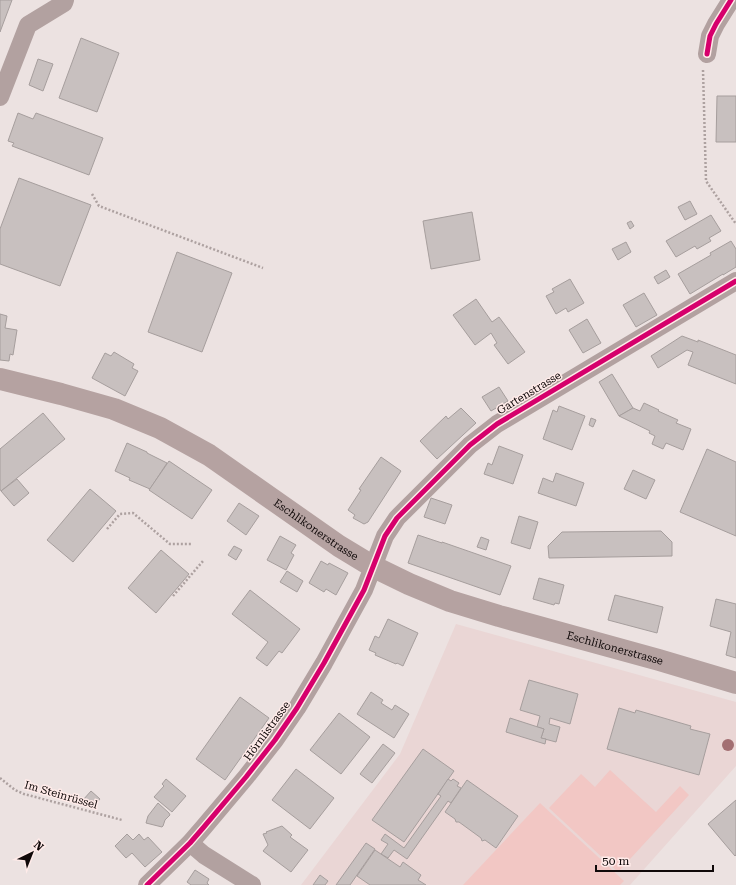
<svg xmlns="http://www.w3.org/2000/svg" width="736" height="885" viewBox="0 0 736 885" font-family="'Roboto Serif',serif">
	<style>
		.built { fill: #ead6d5 }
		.green { fill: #f2c7c4 }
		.building { fill: #c8c0bf; stroke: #a69e9d }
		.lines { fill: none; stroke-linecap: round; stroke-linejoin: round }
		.path { stroke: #ada1a0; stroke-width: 2.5; stroke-dasharray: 2 2; stroke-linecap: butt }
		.minor { stroke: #b2a1a0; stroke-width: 18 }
		.major { stroke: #b5a2a1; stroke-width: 22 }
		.cycleway-casing { stroke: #ffebe9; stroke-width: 8 }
		.cycleway { stroke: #d6006c; stroke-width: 5 }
		.tree { fill: #a36f72 }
		.labels { text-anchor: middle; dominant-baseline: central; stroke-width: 3; stroke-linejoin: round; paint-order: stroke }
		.street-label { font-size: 11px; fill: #100909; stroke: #ffebe9 }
	</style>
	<rect width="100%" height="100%" fill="#ece2e1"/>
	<path class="built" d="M 456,624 L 736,702 L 736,766 L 630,885 L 301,885 L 400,754 Z"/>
	<g class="green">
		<path d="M 610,770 L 656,812 L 680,786 L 689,795 L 618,872 L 549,808 L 581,774 L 595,787 Z"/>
		<path d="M 540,803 L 624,881 L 620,885 L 463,885 Z"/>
	</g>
	<g class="building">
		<path d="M 0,0 L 12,0 L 0,32 Z"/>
		<path d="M 81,38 L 119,53 L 97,112 L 59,98 Z"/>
		<path d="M 38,59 L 53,64 L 43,91 L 29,85 Z"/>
		<path d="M 717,96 L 736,96 L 736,142 L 716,142 Z"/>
		<path d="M 18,113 L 33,119 L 36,113 L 103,138 L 89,175 L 12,146 L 14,143 L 8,141 Z"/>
		<path d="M 19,178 L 91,205 L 60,286 L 0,264 L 0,229 Z"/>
		<path d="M 690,201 L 697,214 L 685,220 L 678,207 Z"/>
		<path d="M 472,212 L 480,260 L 431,269 L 423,221 Z"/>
		<path d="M 711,215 L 721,231 L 709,238 L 711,241 L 697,249 L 695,246 L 676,257 L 666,241 Z"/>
		<path d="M 631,221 L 634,226 L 630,229 L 627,223 Z"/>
		<path d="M 731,241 L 736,249 L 736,267 L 723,275 L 723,274 L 690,294 L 678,274 L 711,255 L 710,253 Z"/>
		<path d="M 626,242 L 631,252 L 618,260 L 612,249 Z"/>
		<path d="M 177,252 L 232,273 L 202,352 L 148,332 Z"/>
		<path d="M 666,270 L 670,277 L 658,284 L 654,277 Z"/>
		<path d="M 570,279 L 584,303 L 568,312 L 566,308 L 556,314 L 546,296 L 554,292 L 552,289 Z"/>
		<path d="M 644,293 L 657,315 L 636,327 L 623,305 Z"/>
		<path d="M 476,299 L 492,322 L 499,317 L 525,352 L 508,364 L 494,345 L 497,343 L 491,333 L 475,345 L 453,315 Z"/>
		<path d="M 0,314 L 7,316 L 5,328 L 17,330 L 13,355 L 10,354 L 9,361 L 0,360 Z"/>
		<path d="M 587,319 L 601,343 L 583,353 L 569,330 Z"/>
		<path d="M 682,336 L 698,342 L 698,340 L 736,355 L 736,384 L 688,365 L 693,352 L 687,350 L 658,368 L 651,356 Z"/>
		<path d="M 114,352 L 134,364 L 132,368 L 138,371 L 125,396 L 92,378 L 105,353 L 111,356 Z"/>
		<path d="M 612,374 L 633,408 L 619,416 L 599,382 Z"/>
		<path d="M 499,387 L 508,401 L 491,411 L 482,397 Z"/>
		<path d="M 644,403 L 659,410 L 658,411 L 678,420 L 676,423 L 691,429 L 683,450 L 666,443 L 663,449 L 652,444 L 655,436 L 649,433 L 650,431 L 619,416 L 633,408 L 640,411 Z"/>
		<path d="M 559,406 L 585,416 L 572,450 L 543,439 L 553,410 L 557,412 Z"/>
		<path d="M 461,408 L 476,423 L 437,459 L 420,441 L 446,416 L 448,419 Z"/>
		<path d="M 43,413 L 65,439 L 1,491 L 0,489 L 0,449 Z"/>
		<path d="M 591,418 L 596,420 L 593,427 L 589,425 Z"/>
		<path d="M 127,443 L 147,452 L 147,453 L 167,463 L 150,489 L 129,480 L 130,478 L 115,471 Z"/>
		<path d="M 499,446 L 523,455 L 513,484 L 484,474 L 488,463 L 492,465 Z"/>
		<path d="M 707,449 L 736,462 L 736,536 L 680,512 Z"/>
		<path d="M 381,457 L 401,471 L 368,522 L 364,524 L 353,518 L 355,515 L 348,510 L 361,490 L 359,489 Z"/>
		<path d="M 169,461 L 212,490 L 192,519 L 149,490 Z"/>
		<path d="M 633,470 L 655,480 L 646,499 L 624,489 Z"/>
		<path d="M 556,473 L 584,483 L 576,506 L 538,493 L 543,478 L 553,482 Z"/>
		<path d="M 17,479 L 29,493 L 14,506 L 1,491 Z"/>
		<path d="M 90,489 L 116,511 L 73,562 L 47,540 Z"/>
		<path d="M 431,498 L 452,505 L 445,524 L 424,517 Z"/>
		<path d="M 239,503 L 259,516 L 246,535 L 227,521 Z"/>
		<path d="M 519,516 L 538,522 L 530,549 L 511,543 Z"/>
		<path d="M 661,531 L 672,542 L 672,556 L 549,558 L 548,546 L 562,532 Z"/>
		<path d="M 418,535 L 442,543 L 442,542 L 511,566 L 500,595 L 408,563 Z"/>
		<path d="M 280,536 L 296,545 L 291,553 L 294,555 L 286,570 L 267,560 Z"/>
		<path d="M 481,537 L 489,540 L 486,550 L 477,547 Z"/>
		<path d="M 234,546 L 242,550 L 236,560 L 228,555 Z"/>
		<path d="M 161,550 L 189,574 L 156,613 L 128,588 Z"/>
		<path d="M 321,561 L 328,565 L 329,563 L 348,573 L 336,595 L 326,589 L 324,592 L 309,583 Z"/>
		<path d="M 287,571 L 303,581 L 297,592 L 280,582 Z"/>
		<path d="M 539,578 L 564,585 L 559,604 L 555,603 L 554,605 L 533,599 Z"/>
		<path d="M 250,590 L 300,629 L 282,653 L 279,651 L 267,666 L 256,658 L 268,642 L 232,614 Z"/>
		<path d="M 615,595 L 663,607 L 657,633 L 608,620 Z"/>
		<path d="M 716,599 L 736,604 L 736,658 L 726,655 L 731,632 L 710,626 Z"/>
		<path d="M 388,619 L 418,633 L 403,666 L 397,663 L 396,664 L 375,655 L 376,653 L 369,650 L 375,636 L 379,638 Z"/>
		<path d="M 529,680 L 578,694 L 570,724 L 550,718 L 549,724 L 560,727 L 556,742 L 541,738 L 544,729 L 537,727 L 540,716 L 520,710 Z"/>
		<path d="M 371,692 L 383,700 L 381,703 L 392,710 L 395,705 L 409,714 L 394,738 L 357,714 Z"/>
		<path d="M 240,697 L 269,718 L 225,780 L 196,759 Z"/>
		<path d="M 619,708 L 635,713 L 636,710 L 691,726 L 690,729 L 710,734 L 699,775 L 607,749 Z"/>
		<path d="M 339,713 L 370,737 L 341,774 L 310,750 Z"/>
		<path d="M 510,718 L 544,729 L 541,738 L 546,739 L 545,744 L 506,732 Z"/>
		<path d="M 383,744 L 395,753 L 372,783 L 360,774 Z"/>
		<path d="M 423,749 L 454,771 L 404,842 L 372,820 Z"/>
		<path d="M 296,769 L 334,798 L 310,829 L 272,800 Z"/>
		<path d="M 166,779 L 186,796 L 172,812 L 154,797 L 164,786 L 162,784 Z"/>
		<path d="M 448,779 L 451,781 L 453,779 L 459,783 L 457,786 L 461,788 L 451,803 L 448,801 L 407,859 L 394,850 L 388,858 L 381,854 L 388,844 L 381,840 L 385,834 L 404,848 L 441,796 L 438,794 Z"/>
		<path d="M 467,780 L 518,816 L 496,848 L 485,840 L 482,841 L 481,838 L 459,822 L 456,822 L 455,819 L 445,812 Z"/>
		<path d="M 91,791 L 100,799 L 92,808 L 83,800 Z"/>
		<path d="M 736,800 L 736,855 L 735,856 L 708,824 Z"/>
		<path d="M 158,803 L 169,813 L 170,815 L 165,820 L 163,826 L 162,827 L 146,823 L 148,816 Z"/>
		<path d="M 282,826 L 292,835 L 290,837 L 308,850 L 291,872 L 263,851 L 268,845 L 263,834 L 267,833 L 266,832 Z"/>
		<path d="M 127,834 L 133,840 L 139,834 L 144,840 L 148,837 L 162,852 L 145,867 L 132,853 L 126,858 L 115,846 Z"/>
		<path d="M 366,843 L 375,849 L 350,885 L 336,885 Z"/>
		<path d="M 375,850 L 400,867 L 403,862 L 421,875 L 418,880 L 426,885 L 370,885 L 357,876 Z"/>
		<path d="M 195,870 L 209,879 L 207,883 L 209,885 L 191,885 L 187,882 Z"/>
		<path d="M 320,875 L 328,881 L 325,885 L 313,885 Z"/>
	</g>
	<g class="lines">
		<g class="path">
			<path d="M 703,70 L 706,181 L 736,224"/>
			<path d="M 92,194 L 99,206 L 263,268"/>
			<path d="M 107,529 L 120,514 L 133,513 L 170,544 L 192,544"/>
			<path d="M 173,596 L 203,561"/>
			<path d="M 0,778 L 15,790 L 24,794 L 122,820"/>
		</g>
		<g class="minor">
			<path d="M 707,54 L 710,36 L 716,24 L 731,0"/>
			<path d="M 0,97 L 28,25 L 64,3 L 65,0"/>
			<path d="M 190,843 L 204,855 L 252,885"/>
			<path d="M 147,885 L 190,843 L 203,828 L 246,777 L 275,740 L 297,708 L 324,663 L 364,590 L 385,536 L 397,518 L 470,445 L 497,424 L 736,281"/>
		</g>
		<path class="major" id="s1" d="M 0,379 L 61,394 L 114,409 L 160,428 L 209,455 L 339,546 L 372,566 L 409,584 L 450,601 L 499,616 L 659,660 L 736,683"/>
		<g class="cycleway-casing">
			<g id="cycleway">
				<path d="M 707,54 L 710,36 L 716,24 L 731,0"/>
				<path d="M 147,885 L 190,843 L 203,828 L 246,777 L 275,740 L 297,708 L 324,663 L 364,590 L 385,536 L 397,518 L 470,445 L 497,424 L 736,281"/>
			</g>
		</g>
		<use href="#cycleway" class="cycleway"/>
	</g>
	<circle class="tree" cx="728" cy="745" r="6"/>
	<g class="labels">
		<g class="street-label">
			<text transform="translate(529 393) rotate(-31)">Gartenstrasse</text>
			<text stroke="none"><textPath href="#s1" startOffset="354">Eschlikonerstrasse</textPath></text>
			<text stroke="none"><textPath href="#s1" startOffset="678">Eschlikonerstrasse</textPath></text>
			<text transform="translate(267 731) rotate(-54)">Hörnlistrasse</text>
			<text transform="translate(61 795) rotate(16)">Im Steinrüssel</text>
		</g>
	</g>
	<g transform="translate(32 853) rotate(43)" stroke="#ffebe9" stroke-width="3" paint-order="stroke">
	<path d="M0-3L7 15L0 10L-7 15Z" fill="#100909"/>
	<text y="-6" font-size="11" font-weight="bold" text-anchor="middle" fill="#100909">N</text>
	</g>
	<path d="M596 865v6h117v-6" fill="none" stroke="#100909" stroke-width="2"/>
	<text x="602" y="865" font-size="12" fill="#100909" stroke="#ffebe9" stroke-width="3" paint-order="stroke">50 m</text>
</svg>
